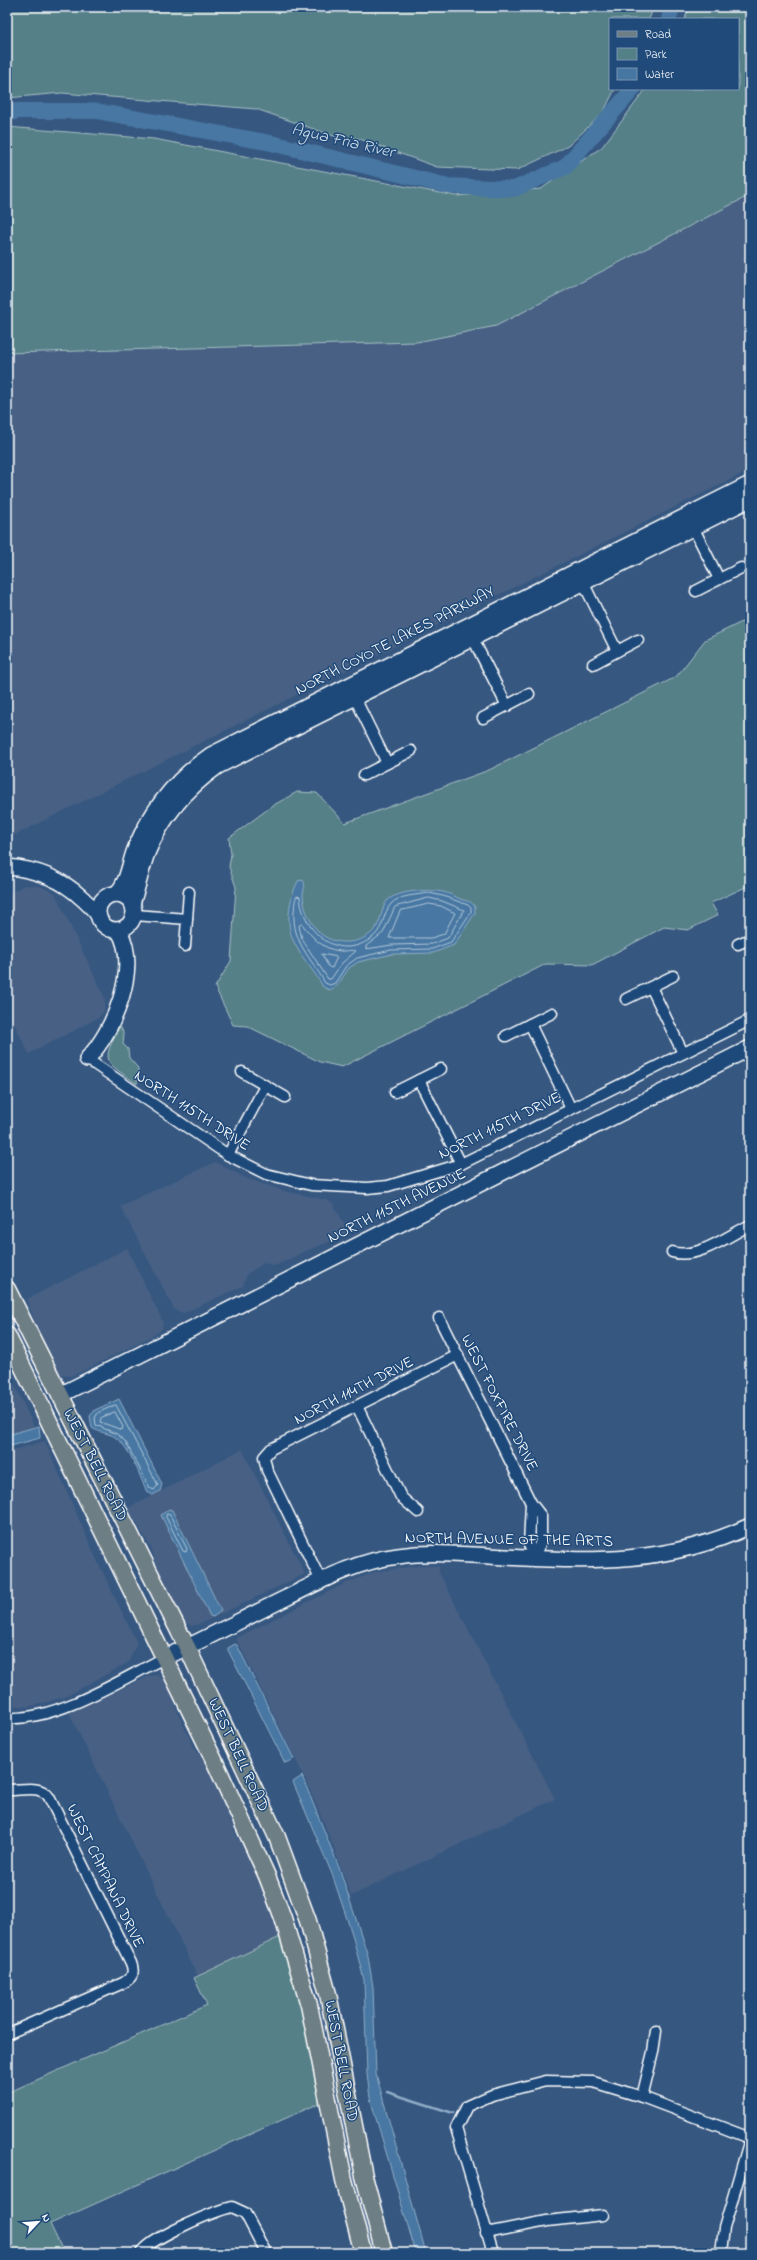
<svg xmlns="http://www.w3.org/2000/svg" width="757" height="2260" viewBox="0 0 757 2260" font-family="'Indie Flower',sans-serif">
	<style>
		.built { fill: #466084 }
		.green { fill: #548088; stroke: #aac0c4 }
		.water { fill: #4677a2; stroke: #90adc7 }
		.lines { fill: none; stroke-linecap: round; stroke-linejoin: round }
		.shore { stroke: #b5c9da; stroke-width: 1 }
		.stream { stroke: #90adc7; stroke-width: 2.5 }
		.river { stroke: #4677a2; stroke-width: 16 }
		.street-casing { stroke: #fff; stroke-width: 13 }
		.secondary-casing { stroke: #fff; stroke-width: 18 }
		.primary-casing { stroke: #fff; stroke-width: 19 }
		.street { stroke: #1f4a7a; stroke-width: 10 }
		.secondary { stroke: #1f4a7a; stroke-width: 15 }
		.primary { stroke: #6d7e84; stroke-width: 16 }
		.labels { text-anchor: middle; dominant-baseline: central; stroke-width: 3; stroke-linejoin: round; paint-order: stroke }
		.street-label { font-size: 16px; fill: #fff; stroke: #1f4a7a }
		.water-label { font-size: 17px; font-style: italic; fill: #d1dde8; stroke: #1f4a7a }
	</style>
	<rect width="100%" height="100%" fill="#365780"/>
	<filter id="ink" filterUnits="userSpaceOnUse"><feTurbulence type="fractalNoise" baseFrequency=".025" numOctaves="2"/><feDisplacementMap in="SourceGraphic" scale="8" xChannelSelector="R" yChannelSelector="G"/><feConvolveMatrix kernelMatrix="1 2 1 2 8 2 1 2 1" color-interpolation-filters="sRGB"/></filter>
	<g filter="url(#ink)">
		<g class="built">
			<path d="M 750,195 L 750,470 L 7,839 L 7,353 L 417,342 L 496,326 Z"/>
			<path d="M 25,885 L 40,886 L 55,893 L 105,998 L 104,1012 L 98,1018 L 29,1054 L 7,1010 L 7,894 Z"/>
			<path d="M 215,1162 L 248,1179 L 288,1192 L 327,1200 L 333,1204 L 350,1234 L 306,1251 L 275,1266 L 264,1263 L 247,1274 L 243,1286 L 184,1313 L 176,1311 L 173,1307 L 120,1206 Z"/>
			<path d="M 127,1248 L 163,1322 L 162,1329 L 156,1334 L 79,1373 L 71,1376 L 62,1375 L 55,1368 L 38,1333 L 27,1299 Z"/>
			<path d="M 7,1369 L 35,1428 L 7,1435 Z"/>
			<path d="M 45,1441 L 96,1558 L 137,1643 L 129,1662 L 65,1697 L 29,1707 L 7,1705 L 7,1452 Z"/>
			<path d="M 242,1449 L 305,1574 L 204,1622 L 192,1626 L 181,1620 L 163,1583 L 151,1548 L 128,1508 Z"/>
			<path d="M 421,1565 L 439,1566 L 439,1572 L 555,1799 L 351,1896 L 333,1845 L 307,1783 L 236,1638 L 344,1584 L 374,1572 Z"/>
			<path d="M 156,1675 L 166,1680 L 179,1716 L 195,1749 L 210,1768 L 236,1835 L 254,1864 L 282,1936 L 198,1977 L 69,1713 L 149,1676 Z"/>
		</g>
		<g class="green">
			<path d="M 7,7 L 654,7 L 649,19 L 610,19 L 610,89 L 615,89 L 603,113 L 568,146 L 517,170 L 437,167 L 357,138 L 334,136 L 256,109 L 62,93 L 7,98 Z"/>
			<path d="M 689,7 L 750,7 L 750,195 L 496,326 L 417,342 L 7,353 L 7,127 L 154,139 L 456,196 L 541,189 L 602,147 L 646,89 L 738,89 L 738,19 L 685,19 Z"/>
			<path d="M 750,618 L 750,885 L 711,903 L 718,915 L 688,930 L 664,927 L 592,965 L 546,964 L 342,1067 L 320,1062 L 247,1026 L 233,1025 L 215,987 L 231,961 L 236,887 L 229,867 L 231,854 L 229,838 L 272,806 L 297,792 L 317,793 L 345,823 L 489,770 L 676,677 L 705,640 Z"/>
			<path d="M 120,1026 L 124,1034 L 123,1044 L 128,1049 L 129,1058 L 138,1068 L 137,1084 C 105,1061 100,1063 120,1026 Z"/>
			<path d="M 282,1936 L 301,2007 L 322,2102 L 50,2224 L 64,2253 L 7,2253 L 7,2093 L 207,2005 L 194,1978 Z"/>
		</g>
		<g class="water">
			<path d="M 303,880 C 306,885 304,888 303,894 C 303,907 309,921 318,931 C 332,947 365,946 377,926 C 381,919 382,907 387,901 C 397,890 431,889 443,892 C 450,893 456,898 463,900 C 470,902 471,901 475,907 L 475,913 L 454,945 L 433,953 L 392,954 L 358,962 L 349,968 L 337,986 L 330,990 L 323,987 C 315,971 301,958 294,942 C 285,924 289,899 298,881 Z"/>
			<path d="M 119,1399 L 162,1484 L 160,1491 L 153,1495 L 147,1492 C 139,1475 131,1448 115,1437 C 109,1433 100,1433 92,1428 L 90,1416 L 95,1410 Z"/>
			<path d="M 39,1426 L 40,1438 L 7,1447 L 7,1435 Z"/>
			<path d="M 169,1509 L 172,1510 L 221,1611 L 213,1617 L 210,1616 L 161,1515 Z"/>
			<path d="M 235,1644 L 237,1645 L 294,1759 L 285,1763 L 228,1650 L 228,1648 Z"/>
			<path d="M 302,1776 L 340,1870 L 368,1956 L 373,1987 L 376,2074 L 426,2253 L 416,2253 L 370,2098 L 367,2074 L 364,1980 L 352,1934 L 332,1874 L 293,1782 Z"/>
		</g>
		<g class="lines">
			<g class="shore">
				<path d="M 429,893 L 443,896 L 468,905 L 471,908 L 471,912 L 451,942 L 432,949 L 391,950 L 357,958 L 346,966 L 335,983 L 330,985 L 325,983 C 311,957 292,943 294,911 C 295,906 294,900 297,896 L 300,897 C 303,934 341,964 374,936 C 384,927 383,913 391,904 C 398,895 419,895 429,893 Z"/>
				<path d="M 429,898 L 442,901 L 464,910 L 448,938 L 432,944 L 392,945 L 366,949 L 366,946 L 383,933 L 395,907 Z"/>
				<path d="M 429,904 L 441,906 L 455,913 L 444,934 L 431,938 L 389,938 L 400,911 Z"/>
				<path d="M 302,924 C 313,938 322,949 340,951 C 346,952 351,949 356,951 L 342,963 L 331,979 L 328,979 L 302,939 L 299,926 Z"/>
				<path d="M 322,954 L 337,957 L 332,968 L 329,967 Z"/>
				<path d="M 116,1405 L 158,1485 L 154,1490 L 150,1488 L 125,1441 L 117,1434 L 96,1425 L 95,1418 L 98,1413 Z"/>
				<path d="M 115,1412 L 123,1427 L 122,1430 L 100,1422 L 101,1418 Z"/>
				<path d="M 167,1514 L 170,1515 L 187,1549 L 186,1552 L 183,1551 L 166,1517 Z"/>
			</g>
			<path class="stream" d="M 387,2092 L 453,2113"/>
			<g class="river">
				<path d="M 669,19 L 672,7"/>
				<path d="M 7,114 L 17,111 L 96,111 L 271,143 L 448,186 L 514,189 L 565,167 L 633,89"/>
			</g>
			<g class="street-casing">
				<g id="street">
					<path d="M 691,523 L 719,579"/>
					<path d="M 581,578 L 617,651"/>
					<path d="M 696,591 L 741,568"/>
					<path d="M 470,633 L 507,706"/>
					<path d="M 593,664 L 638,640"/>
					<path d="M 352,692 L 387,763"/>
					<path d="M 483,718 L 529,694"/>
					<path d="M 364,775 L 411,751"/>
					<path d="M 135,915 L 187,919"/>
					<path d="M 738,944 L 750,939"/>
					<path d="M 185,946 L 189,892"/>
					<path d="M 651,987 L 683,1053"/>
					<path d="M 626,999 L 673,976"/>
					<path d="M 530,1024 L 571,1109"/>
					<path d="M 506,1036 L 552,1013"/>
					<path d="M 87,1059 L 228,1155 L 266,1174 L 311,1185 L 367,1188 L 388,1186 L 461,1164 L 750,1020"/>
					<path d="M 242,1072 L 285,1097"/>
					<path d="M 419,1080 L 461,1164"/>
					<path d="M 395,1092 L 441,1069"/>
					<path d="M 228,1155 L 265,1086"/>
					<path d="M 672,1252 C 697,1260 728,1236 750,1225"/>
					<path d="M 439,1318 L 531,1503 L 541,1516 L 541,1539 L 536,1559"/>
					<path d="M 357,1406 L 401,1497 L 418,1512"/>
					<path d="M 531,1503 L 529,1545 L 536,1559"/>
					<path d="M 321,1581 L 267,1470 L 264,1457 L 271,1449 L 458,1355"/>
					<path d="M 7,1718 C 57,1721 120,1680 164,1658"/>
					<path d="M 7,1790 C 20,1791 40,1784 49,1797 L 131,1963 C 135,1973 132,1978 123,1983 L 7,2034"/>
					<path d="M 642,2097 L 653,2052 L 656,2031"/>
					<path d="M 486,2233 L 547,2221 L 603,2215"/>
					<path d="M 142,2253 C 147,2239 215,2211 232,2207 L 245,2213 L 266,2253"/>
					<path d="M 493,2253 L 456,2128 L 467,2106 L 492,2095 L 546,2081 L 593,2082 L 642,2097 L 750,2138"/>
					<path d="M 721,2253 L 724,2228 L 750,2139"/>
				</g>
			</g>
			<g class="secondary-casing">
				<g id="secondary">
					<path d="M 7,867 C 37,869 62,879 83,899 C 89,905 94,908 98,915"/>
					<circle cx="116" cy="912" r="18"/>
					<path d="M 116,894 C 129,882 129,863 136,847 C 152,809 177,778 211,755 L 750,484"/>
					<path d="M 132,903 C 138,887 141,869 147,853 C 162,817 187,788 218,766 L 750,499"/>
					<path d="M 87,1059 C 114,1032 140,967 119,931"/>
					<path d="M 60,1395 L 750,1048"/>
					<path d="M 164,1658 C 205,1639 245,1618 286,1598 C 322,1580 357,1561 398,1556 C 433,1551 470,1555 505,1557 C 594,1562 668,1564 750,1526"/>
				</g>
			</g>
			<g class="primary-casing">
				<g id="primary">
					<path d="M 7,1289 L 187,1647 L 277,1837 L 308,1921 L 328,1994 L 364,2176 L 384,2253"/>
					<path d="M 7,1335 L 214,1760 L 267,1876 L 283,1918 L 309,2005 L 344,2180 L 363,2253"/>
				</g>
			</g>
			<use href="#street" class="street"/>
			<use href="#secondary" class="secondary"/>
			<use href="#primary" class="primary"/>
		</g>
	</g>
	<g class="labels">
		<g class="street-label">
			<text transform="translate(395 641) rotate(-27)">NORTH COYOTE LAKES PARKWAY</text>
			<text transform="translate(192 1111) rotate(33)">NORTH 115TH DRIVE</text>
			<text transform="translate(500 1126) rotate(-26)">NORTH 115TH DRIVE</text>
			<text transform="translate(397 1206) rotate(-26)">NORTH 115TH AVENUE</text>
			<text transform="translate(354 1391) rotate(-27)">NORTH 114TH DRIVE</text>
			<text transform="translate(499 1403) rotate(63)">WEST FOXFIRE DRIVE</text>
			<text transform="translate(95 1465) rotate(63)">WEST BELL ROAD</text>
			<text transform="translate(509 1540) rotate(1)">NORTH AVENUE OF THE ARTS</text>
			<text transform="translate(238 1755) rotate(65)">WEST BELL ROAD</text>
			<text transform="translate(105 1876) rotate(64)">WEST CAMPANA DRIVE</text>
			<text transform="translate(341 2061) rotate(79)">WEST BELL ROAD</text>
		</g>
		<g class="water-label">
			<text transform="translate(343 141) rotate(13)">Agua Fria River</text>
		</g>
	</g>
	<rect width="757" height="2260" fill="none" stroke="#1f4a7a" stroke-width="24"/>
	<rect x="12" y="12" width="733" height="2236" fill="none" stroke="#fff" stroke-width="1.5" filter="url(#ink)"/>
	<rect x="609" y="18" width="130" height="72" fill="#1f4a7a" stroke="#7992af"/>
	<rect x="617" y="31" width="20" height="6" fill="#6d7e84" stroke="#7992af"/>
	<text x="645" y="38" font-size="12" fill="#ffffff">Road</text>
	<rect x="617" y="48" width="20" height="12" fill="#548088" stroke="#7992af"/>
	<text x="645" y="58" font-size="12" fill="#ffffff">Park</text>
	<rect x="617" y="68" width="20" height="12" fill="#4677a2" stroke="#7992af"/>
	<text x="645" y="78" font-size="12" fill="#ffffff">Water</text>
	<g transform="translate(38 2222) rotate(64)" stroke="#1f4a7a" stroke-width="3" paint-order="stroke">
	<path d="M0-3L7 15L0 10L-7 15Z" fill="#ffffff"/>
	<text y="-6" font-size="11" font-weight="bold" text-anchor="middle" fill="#ffffff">N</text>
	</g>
</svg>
